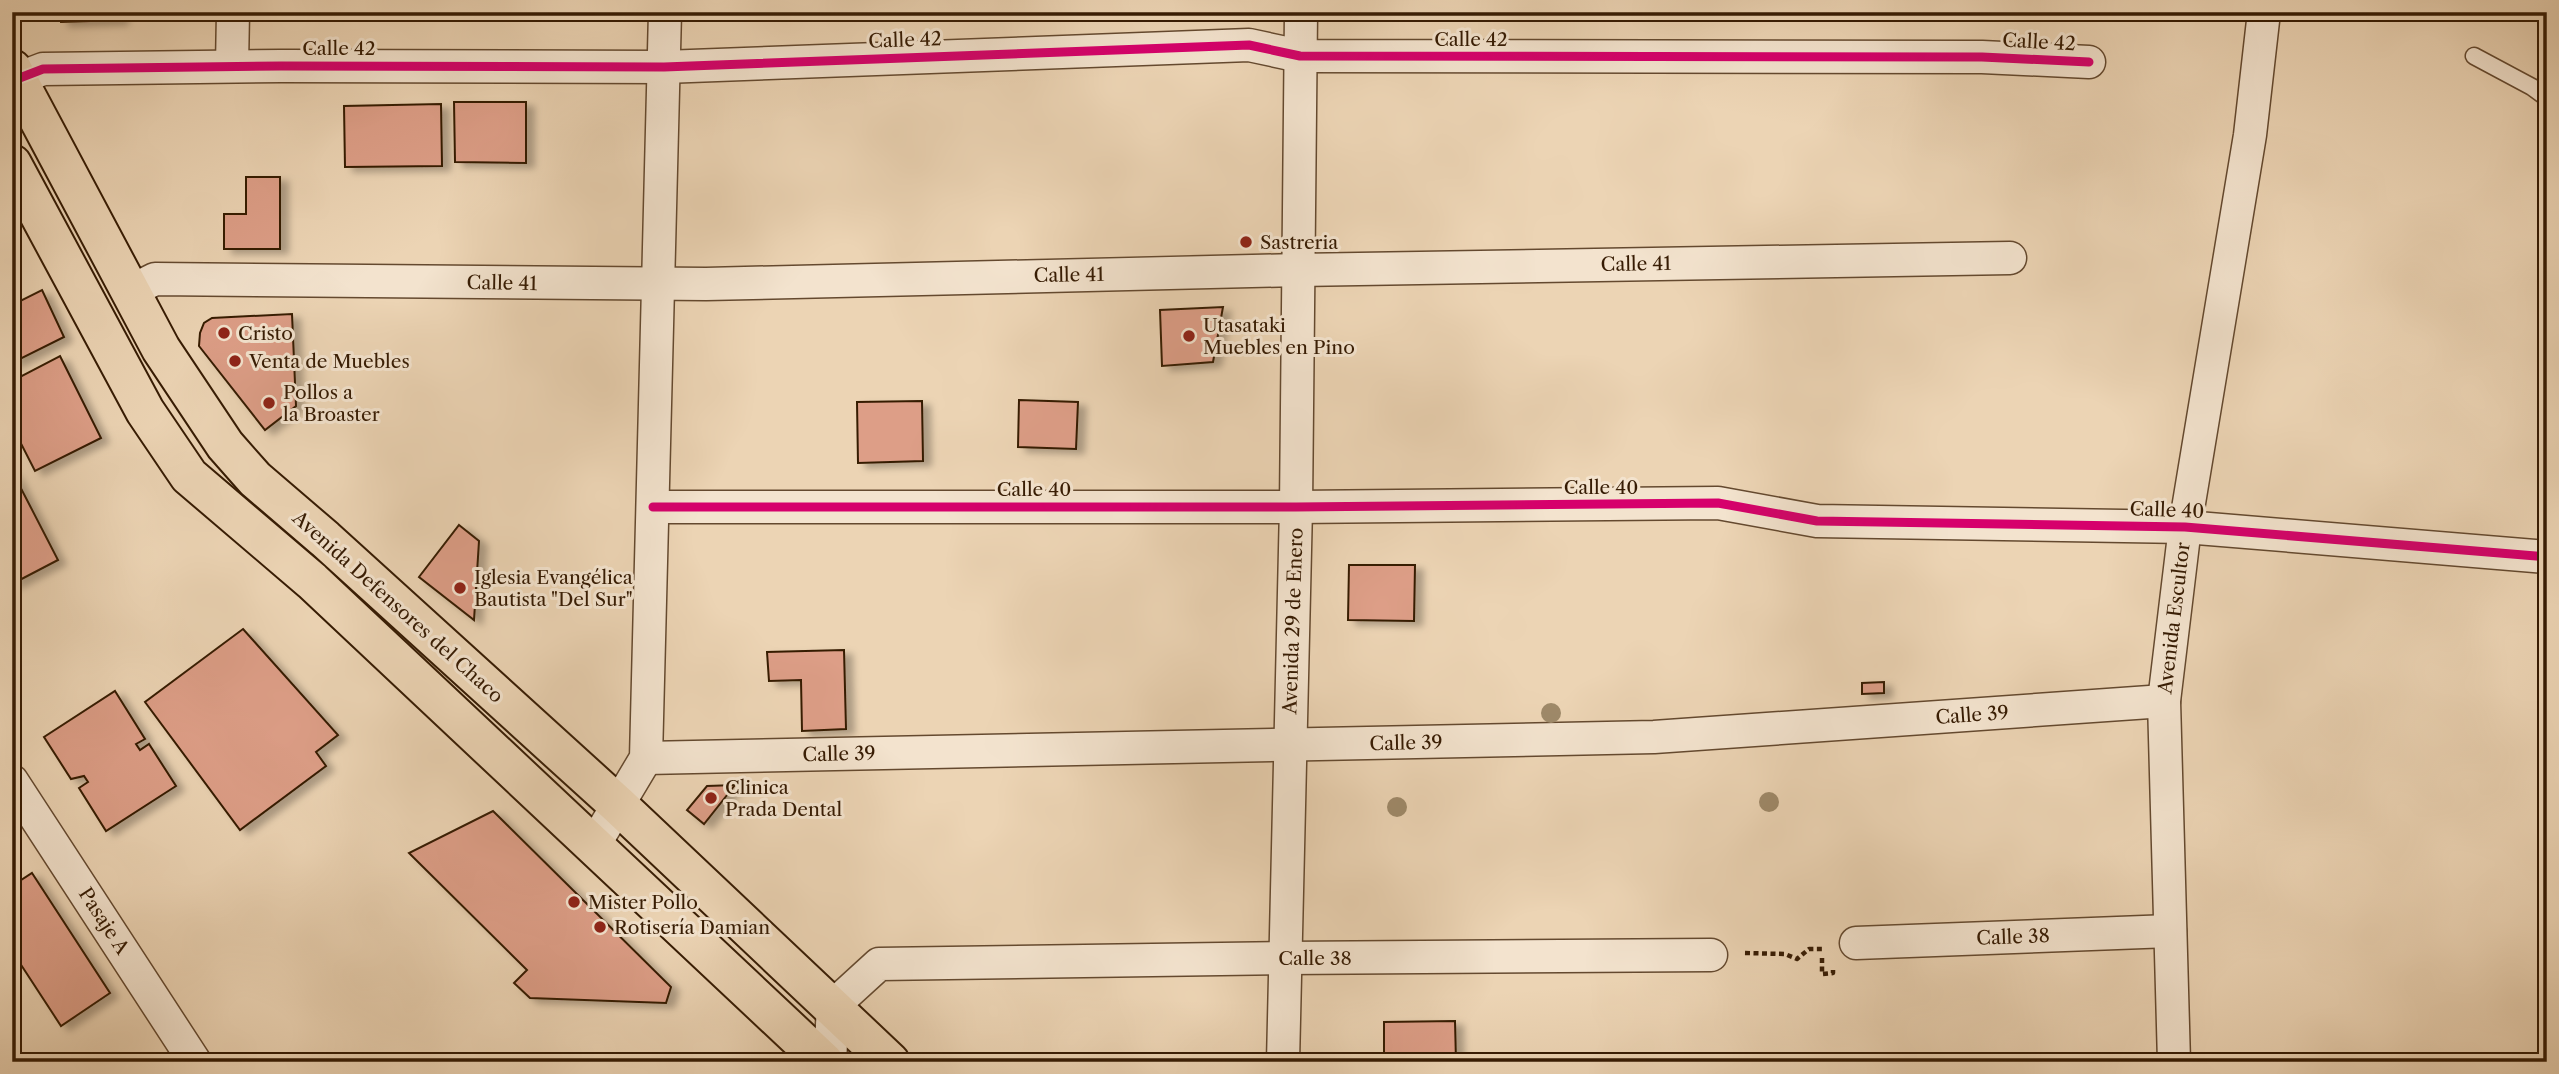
<svg xmlns="http://www.w3.org/2000/svg" width="2559" height="1074" viewBox="0 0 2559 1074" font-family="'Libre Caslon Text',serif">
	<style>
		.building { fill: #dd9e87; stroke: #361b03; stroke-width: 2; filter: url(#shadow) }
		.lines { fill: none; stroke-linecap: round; stroke-linejoin: round }
		.service-casing { stroke: #64492f; stroke-width: 19 }
		.minor-casing { stroke: #64492f; stroke-width: 35 }
		.primary-casing { stroke: #361b03; stroke-width: 42 }
		.path { stroke: #361b03; stroke-width: 4.5; stroke-dasharray: 5 3.5; stroke-linecap: butt }
		.service { stroke: #f3e3ce; stroke-width: 16 }
		.minor { stroke: #f3e3ce; stroke-width: 32 }
		.primary { stroke: #ecd4b4; stroke-width: 38 }
		.cycleway-casing { stroke: #f3e3ce; stroke-width: 13 }
		.cycleway { stroke: #d6006c; stroke-width: 9 }
		.tree { fill: #9e8969 }
		.poi-dot { fill: #8f2418; stroke: #f3e3ce; stroke-width: 2.5 }
		.labels { text-anchor: middle; dominant-baseline: central; stroke-width: 6; stroke-linejoin: round; paint-order: stroke }
		.street-label { font-size: 19px; fill: #361b03; stroke: #f3e3ce }
		.poi-label { font-size: 19px; fill: #361b03; stroke: #f3e3ce; text-anchor: start }
	</style>
	<defs>
		<filter id="shadow"><feDropShadow dx="8" dy="4.5" stdDeviation="3.5" flood-color="#0004"/></filter>
	</defs>
	<rect width="100%" height="100%" fill="#ecd4b4"/>
	<filter id="stains"><feTurbulence type="fractalNoise" baseFrequency=".00286" numOctaves="4"/><feColorMatrix values="0 0 0 0 .2 0 0 0 0 .09 0 0 0 0 .02 0 0 0 .5 -.17"/></filter>
	<radialGradient id="worn" r=".72"><stop offset=".6" stop-color="#630" stop-opacity="0"/><stop offset="1" stop-color="#630" stop-opacity=".3"/></radialGradient>
	<g class="building">
		<path d="M 60,12 L 120,12 L 120,20 L 61,22 Z"/>
		<path d="M 454,102 L 526,102 L 526,163 L 455,162 Z"/>
		<path d="M 441,104 L 442,166 L 345,167 L 344,106 Z"/>
		<path d="M 246,177 L 280,177 L 280,249 L 224,249 L 224,214 L 246,214 Z"/>
		<path d="M 42,290 L 64,337 L 12,363 L 12,305 Z"/>
		<path d="M 1223,307 L 1213,362 L 1162,366 L 1160,310 Z"/>
		<path d="M 292,314 L 296,406 L 265,430 L 199,346 L 200,333 L 204,323 L 212,318 Z"/>
		<path d="M 60,356 L 101,438 L 35,471 L 12,426 L 12,381 Z"/>
		<path d="M 1019,400 L 1078,402 L 1076,449 L 1018,447 Z"/>
		<path d="M 922,401 L 923,461 L 858,463 L 857,402 Z"/>
		<path d="M 12,471 L 58,560 L 12,584 Z"/>
		<path d="M 459,525 L 479,541 L 474,620 L 419,577 Z"/>
		<path d="M 1349,565 L 1415,565 L 1414,621 L 1348,620 Z"/>
		<path d="M 243,629 L 338,735 L 316,752 L 326,766 L 240,830 L 145,702 Z"/>
		<path d="M 844,650 L 846,729 L 802,731 L 801,680 L 769,681 L 767,652 Z"/>
		<path d="M 1884,682 L 1884,693 L 1862,694 L 1862,683 Z"/>
		<path d="M 115,691 L 145,739 L 136,744 L 140,750 L 149,744 L 176,786 L 106,831 L 79,788 L 88,782 L 84,776 L 71,779 L 44,737 Z"/>
		<path d="M 735,785 L 704,824 L 687,810 L 707,786 Z"/>
		<path d="M 493,811 L 671,987 L 666,1003 L 530,998 L 514,983 L 527,970 L 409,853 Z"/>
		<path d="M 32,873 L 110,993 L 61,1026 L 12,951 L 12,886 Z"/>
		<path d="M 1455,1021 L 1456,1062 L 1384,1062 L 1384,1022 Z"/>
	</g>
	<g class="lines">
		<g class="service-casing">
			<path id="service" d="M 2474,56 L 2532,87 L 2547,98"/>
		</g>
		<g class="minor-casing">
			<g id="minor">
				<path d="M 232,66 L 233,12"/>
				<path d="M 17,79 L 43,69 L 281,66 L 664,67 L 1249,45 L 1300,56 L 1982,57 L 2089,62"/>
				<path d="M 131,291 L 155,279 L 706,284 L 1298,270 L 2010,258"/>
				<path d="M 653,507 L 1296,507 L 1718,503 L 1817,521 L 2185,527 L 2547,557"/>
				<path d="M 646,758 L 1654,737 L 2164,701"/>
				<path d="M 12,781 L 195,1062"/>
				<path d="M 594,845 L 646,758 L 665,12"/>
				<path d="M 1856,943 L 2170,931"/>
				<path d="M 830,1062 L 833,1006 L 879,964 L 1285,958 L 1711,955"/>
				<path d="M 1283,1062 L 1296,507 L 1301,12"/>
				<path d="M 2174,1062 L 2164,701 L 2185,527 L 2250,135 L 2264,12"/>
			</g>
		</g>
		<g class="primary-casing">
			<g id="primary">
				<path d="M 12,69 L 161,349 L 225,445 L 255,479 L 325,539 L 618,805 L 890,1062"/>
				<path d="M 12,164 L 145,411 L 189,476 L 312,581 L 824,1062"/>
			</g>
		</g>
		<g class="path">
			<path d="M 1745,953 L 1785,954 L 1797,959 L 1809,949 L 1822,949"/>
			<path d="M 1822,958 L 1822,974 L 1833,973 L 1833,970"/>
		</g>
		<use href="#service" class="service"/>
		<use href="#minor" class="minor"/>
		<use href="#primary" class="primary"/>
		<g class="cycleway-casing">
			<g id="cycleway">
				<path d="M 17,79 L 43,69 L 281,66 L 664,67 L 1249,45 L 1300,56 L 1982,57 L 2089,62"/>
				<path d="M 653,507 L 1296,507 L 1718,503 L 1817,521 L 2185,527 L 2547,557"/>
			</g>
		</g>
		<use href="#cycleway" class="cycleway"/>
	</g>
	<g class="tree">
		<circle cx="1551" cy="713" r="10"/>
		<circle cx="1769" cy="802" r="10"/>
		<circle cx="1397" cy="807" r="10"/>
	</g>
	<g class="poi-dot">
		<circle cx="1246" cy="242" r="7"/>
		<circle cx="224" cy="333" r="7"/>
		<circle cx="1189" cy="336" r="7"/>
		<circle cx="235" cy="361" r="7"/>
		<circle cx="269" cy="403" r="7"/>
		<circle cx="460" cy="588" r="7"/>
		<circle cx="711" cy="798" r="7"/>
		<circle cx="574" cy="902" r="7"/>
		<circle cx="600" cy="927" r="7"/>
	</g>
	<g class="labels">
		<g class="street-label">
			<text x="1471" y="39">Calle 42</text>
			<text transform="translate(905 40) rotate(-2)">Calle 42</text>
			<text transform="translate(2039 42) rotate(3)">Calle 42</text>
			<text x="339" y="48">Calle 42</text>
			<text transform="translate(1636 264) rotate(-1)">Calle 41</text>
			<text transform="translate(1069 275) rotate(-1)">Calle 41</text>
			<text transform="translate(502 283) rotate(1)">Calle 41</text>
			<text x="1601" y="487">Calle 40</text>
			<text x="1034" y="489">Calle 40</text>
			<text transform="translate(2167 510) rotate(2)">Calle 40</text>
			<text transform="translate(398 607) rotate(42)">Avenida Defensores del Chaco</text>
			<text transform="translate(2174 618) rotate(-83)">Avenida Escultor</text>
			<text transform="translate(1293 621) rotate(-88)">Avenida 29 de Enero</text>
			<text transform="translate(1972 715) rotate(-4)">Calle 39</text>
			<text transform="translate(1406 743) rotate(-1)">Calle 39</text>
			<text transform="translate(839 754) rotate(-1)">Calle 39</text>
			<text transform="translate(104 921) rotate(57)">Pasaje A</text>
			<text transform="translate(2013 937) rotate(-2)">Calle 38</text>
			<text x="1315" y="958">Calle 38</text>
		</g>
		<g class="poi-label">
			<text x="1260" y="242">Sastreria</text>
			<text x="1203" y="325">Utasataki<tspan x="1203" dy="22">Muebles en Pino</tspan></text>
			<text x="238" y="333">Cristo</text>
			<text x="249" y="361">Venta de Muebles</text>
			<text x="283" y="392">Pollos a<tspan x="283" dy="22">la Broaster</tspan></text>
			<text x="474" y="577">Iglesia Evangélica<tspan x="474" dy="22">Bautista "Del Sur"</tspan></text>
			<text x="725" y="787">Clinica<tspan x="725" dy="22">Prada Dental</tspan></text>
			<text x="588" y="902">Mister Pollo</text>
			<text x="614" y="927">Rotisería Damian</text>
		</g>
	</g>
	<rect width="2559" height="1074" fill="none" stroke="#ecd4b4" stroke-width="42"/>
	<rect x="14" y="14" width="2531" height="1046" fill="none" stroke="#361b03" stroke-width="3.5"/>
	<rect x="21" y="21" width="2517" height="1032" fill="none" stroke="#361b03" stroke-width="2"/>
	<rect width="100%" height="100%" filter="url(#stains)"/>
	<rect width="100%" height="100%" fill="url(#worn)"/>
</svg>
